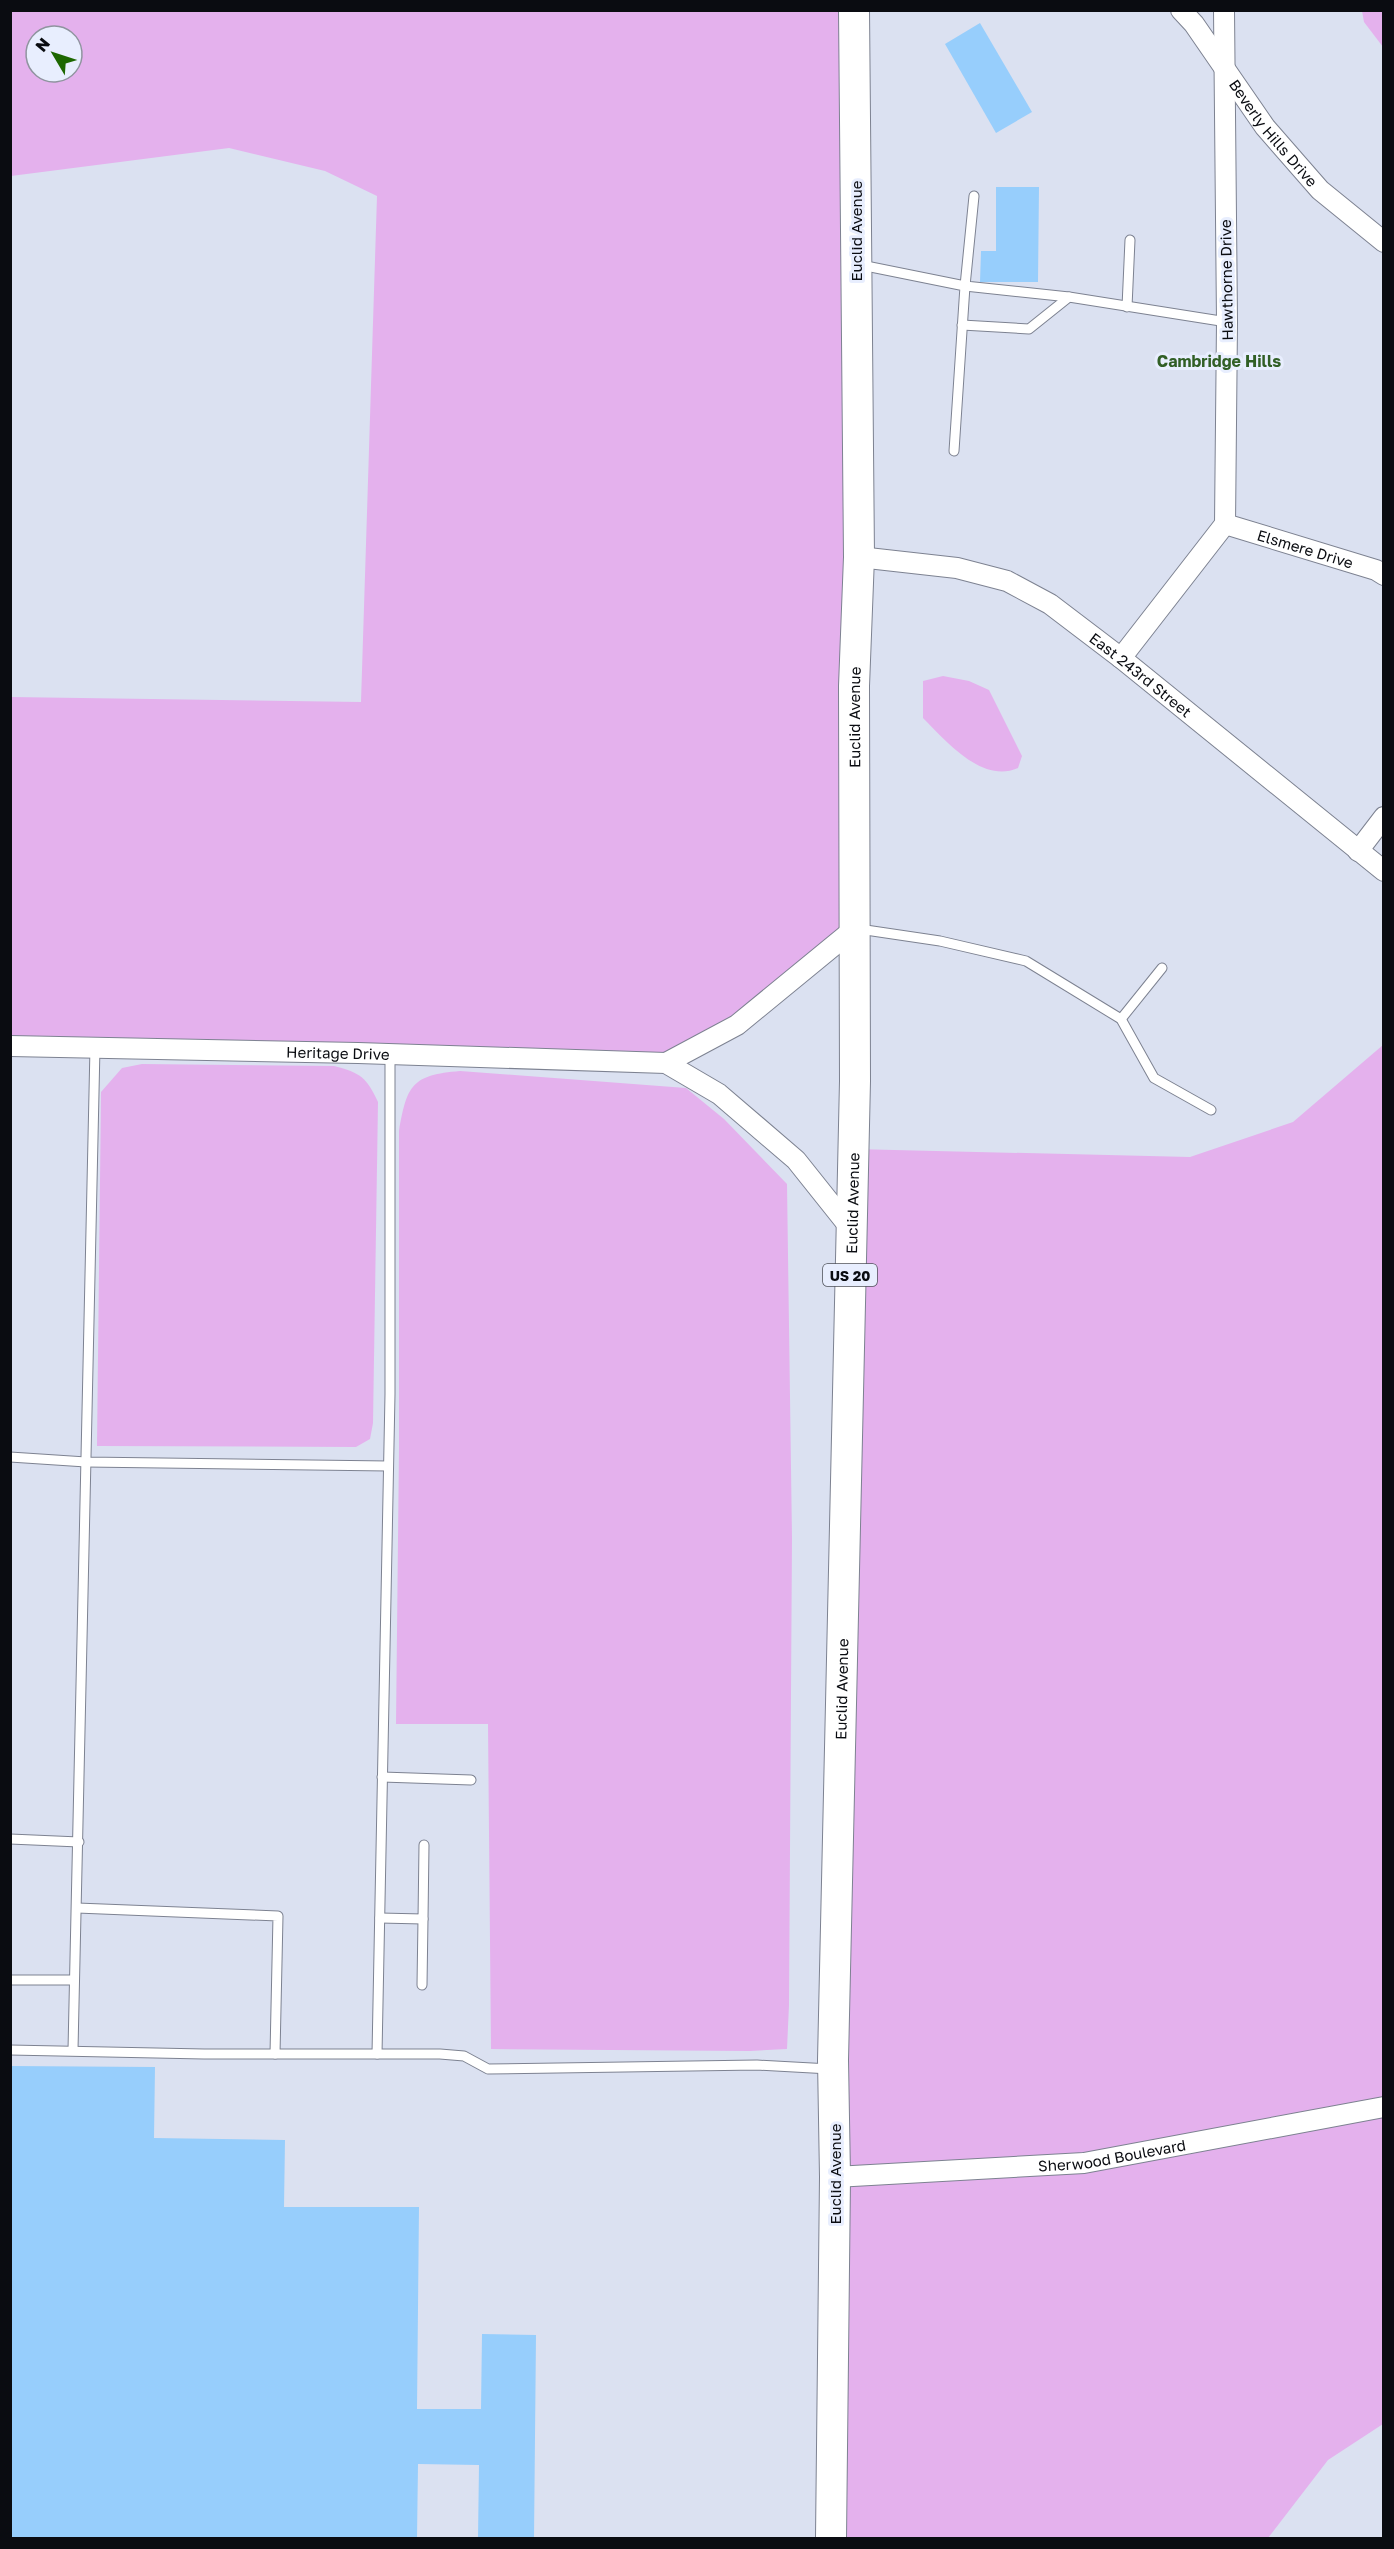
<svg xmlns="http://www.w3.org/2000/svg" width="1394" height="2549" font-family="'Golos Text',sans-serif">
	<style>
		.green { fill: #e4b1ed; fill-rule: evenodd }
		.building { fill: #97cefc }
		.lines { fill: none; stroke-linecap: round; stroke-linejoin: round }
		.lane-casing { stroke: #7d8291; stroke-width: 11 }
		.street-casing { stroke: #7d8291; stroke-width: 22 }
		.primary-casing { stroke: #7d8291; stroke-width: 32 }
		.lane { stroke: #fff; stroke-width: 9 }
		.street { stroke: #fff; stroke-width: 20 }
		.primary { stroke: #fff; stroke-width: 30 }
		.labels { text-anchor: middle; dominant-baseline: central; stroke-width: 6; stroke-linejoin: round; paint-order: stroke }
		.shield { fill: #e8eefe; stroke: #4d5058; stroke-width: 1.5 }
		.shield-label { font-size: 14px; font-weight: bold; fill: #0a0c11 }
		.street-label { font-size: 15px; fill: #0a0c11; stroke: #e8eefe }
		.neighbourhood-label { font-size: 16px; font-weight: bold; fill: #315f26; stroke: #e8eefe }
	</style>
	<rect width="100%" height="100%" fill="#dbe1f1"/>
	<g class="green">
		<path d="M11 11H854V929L803 970 666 1063 11 1046V697L361 702 377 196 325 171 229 148 11 176ZM36 36H72V72H36Z"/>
		<path d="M1362 11H1383V47L1364 22Z"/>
		<path d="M943 676 969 681 989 690 1022 756 1018 768C982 784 946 741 923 718V681Z"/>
		<path d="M1383 1045V2424L1328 2460 1268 2538H831L853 1149 1190 1157 1293 1122Z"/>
		<path d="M142 1064 334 1066C361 1073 366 1077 378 1102L373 1423 370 1439 356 1447 97 1446 101 1092 122 1068Z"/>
		<path d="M460 1071 686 1088 724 1119 787 1184 792 1538 789 2005 787 2049 750 2051 491 2049 488 1724H396L399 1448V1131C407 1085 412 1075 460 1071Z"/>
	</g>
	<g class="building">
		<path d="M980 23 1032 112 996 133 945 44Z"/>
		<path d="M996 187H1039L1038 282H980L981 251H996Z"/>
		<path d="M10 2066 155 2067 154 2138 285 2140 284 2207H419L417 2409H481L482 2334 536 2335 534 2538H478L479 2465 418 2464 417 2538H10Z"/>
	</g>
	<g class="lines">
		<g class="lane-casing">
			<g id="lane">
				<path d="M974 196 965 286 1069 297 1227 322"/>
				<path d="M861 265 965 286 954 451"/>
				<path d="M1127 307 1130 240"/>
				<path d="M962 325 1029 329 1069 297"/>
				<path d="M859 929 940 941 1026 961 1121 1019 1154 1078 1211 1110"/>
				<path d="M1121 1019 1162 968"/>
				<path d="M10 1457 86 1462 388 1466"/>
				<path d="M382 1777 471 1780"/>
				<path d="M10 1839 79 1842"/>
				<path d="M77 1908 278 1916 275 2054"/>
				<path d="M380 1918 423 1919 424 1845"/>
				<path d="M10 1980H74"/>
				<path d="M422 1985 423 1919"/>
				<path d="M10 2050 204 2054H440L464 2056 488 2069 757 2065 830 2069"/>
				<path d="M73 2050 95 1047"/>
				<path d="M377 2054 390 1394V1054"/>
			</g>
		</g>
		<g class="street-casing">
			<g id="street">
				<path id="s1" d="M1181 10 1194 24 1265 127 1320 190 1384 242"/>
				<path id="s2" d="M1225 524 1376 570 1384 575"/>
				<path id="s3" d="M859 557 957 568 1007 581 1050 604 1121 658 1384 871"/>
				<path d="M1121 658 1225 524 1227 322 1224 10"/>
				<path d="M1358 851 1384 817"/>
				<path id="s4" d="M10 1046 358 1053 666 1063 719 1094 796 1160 851 1229"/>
				<path d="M666 1063 737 1025 854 929"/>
				<path id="s5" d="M835 2177 1084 2163 1384 2107"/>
			</g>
		</g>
		<g class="primary-casing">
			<g id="primary">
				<path id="s6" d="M831 2538 835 2177 833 2060 855 1081 854 686 859 557 854 10"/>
			</g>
		</g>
		<use href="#lane" class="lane"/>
		<use href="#street" class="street"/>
		<use href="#primary" class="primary"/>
	</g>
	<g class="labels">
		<rect class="shield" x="823" y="1264" width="54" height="22" rx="4.5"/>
		<g class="shield-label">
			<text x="850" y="1275">US 20</text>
		</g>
		<g class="street-label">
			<text stroke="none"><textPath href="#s1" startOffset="154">Beverly Hills Drive</textPath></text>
			<text transform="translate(856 231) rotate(-90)">Euclid Avenue</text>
			<text transform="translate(1226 280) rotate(-91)">Hawthorne Drive</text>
			<text stroke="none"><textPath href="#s2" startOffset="84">Elsmere Drive</textPath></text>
			<text stroke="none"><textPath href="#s3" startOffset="314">East 243rd Street</textPath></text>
			<text stroke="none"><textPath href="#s6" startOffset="1821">Euclid Avenue</textPath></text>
			<text stroke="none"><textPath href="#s4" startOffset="328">Heritage Drive</textPath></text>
			<text stroke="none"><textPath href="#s6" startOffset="1335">Euclid Avenue</textPath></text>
			<text stroke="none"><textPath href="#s6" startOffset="849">Euclid Avenue</textPath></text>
			<text stroke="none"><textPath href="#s5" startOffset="278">Sherwood Boulevard</textPath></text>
			<text transform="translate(835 2174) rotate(-90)">Euclid Avenue</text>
		</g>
		<g class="neighbourhood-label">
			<text x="1219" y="361">Cambridge Hills</text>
		</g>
	</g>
	<rect width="1394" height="2549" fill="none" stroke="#0a0c11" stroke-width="24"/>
	<g transform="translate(54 54) rotate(309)"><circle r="28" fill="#e8eefe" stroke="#8f949f" stroke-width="1.5"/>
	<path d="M0-4.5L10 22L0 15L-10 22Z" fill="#1d6701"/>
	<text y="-9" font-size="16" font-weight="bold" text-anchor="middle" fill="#0a0c11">N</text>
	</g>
</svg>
